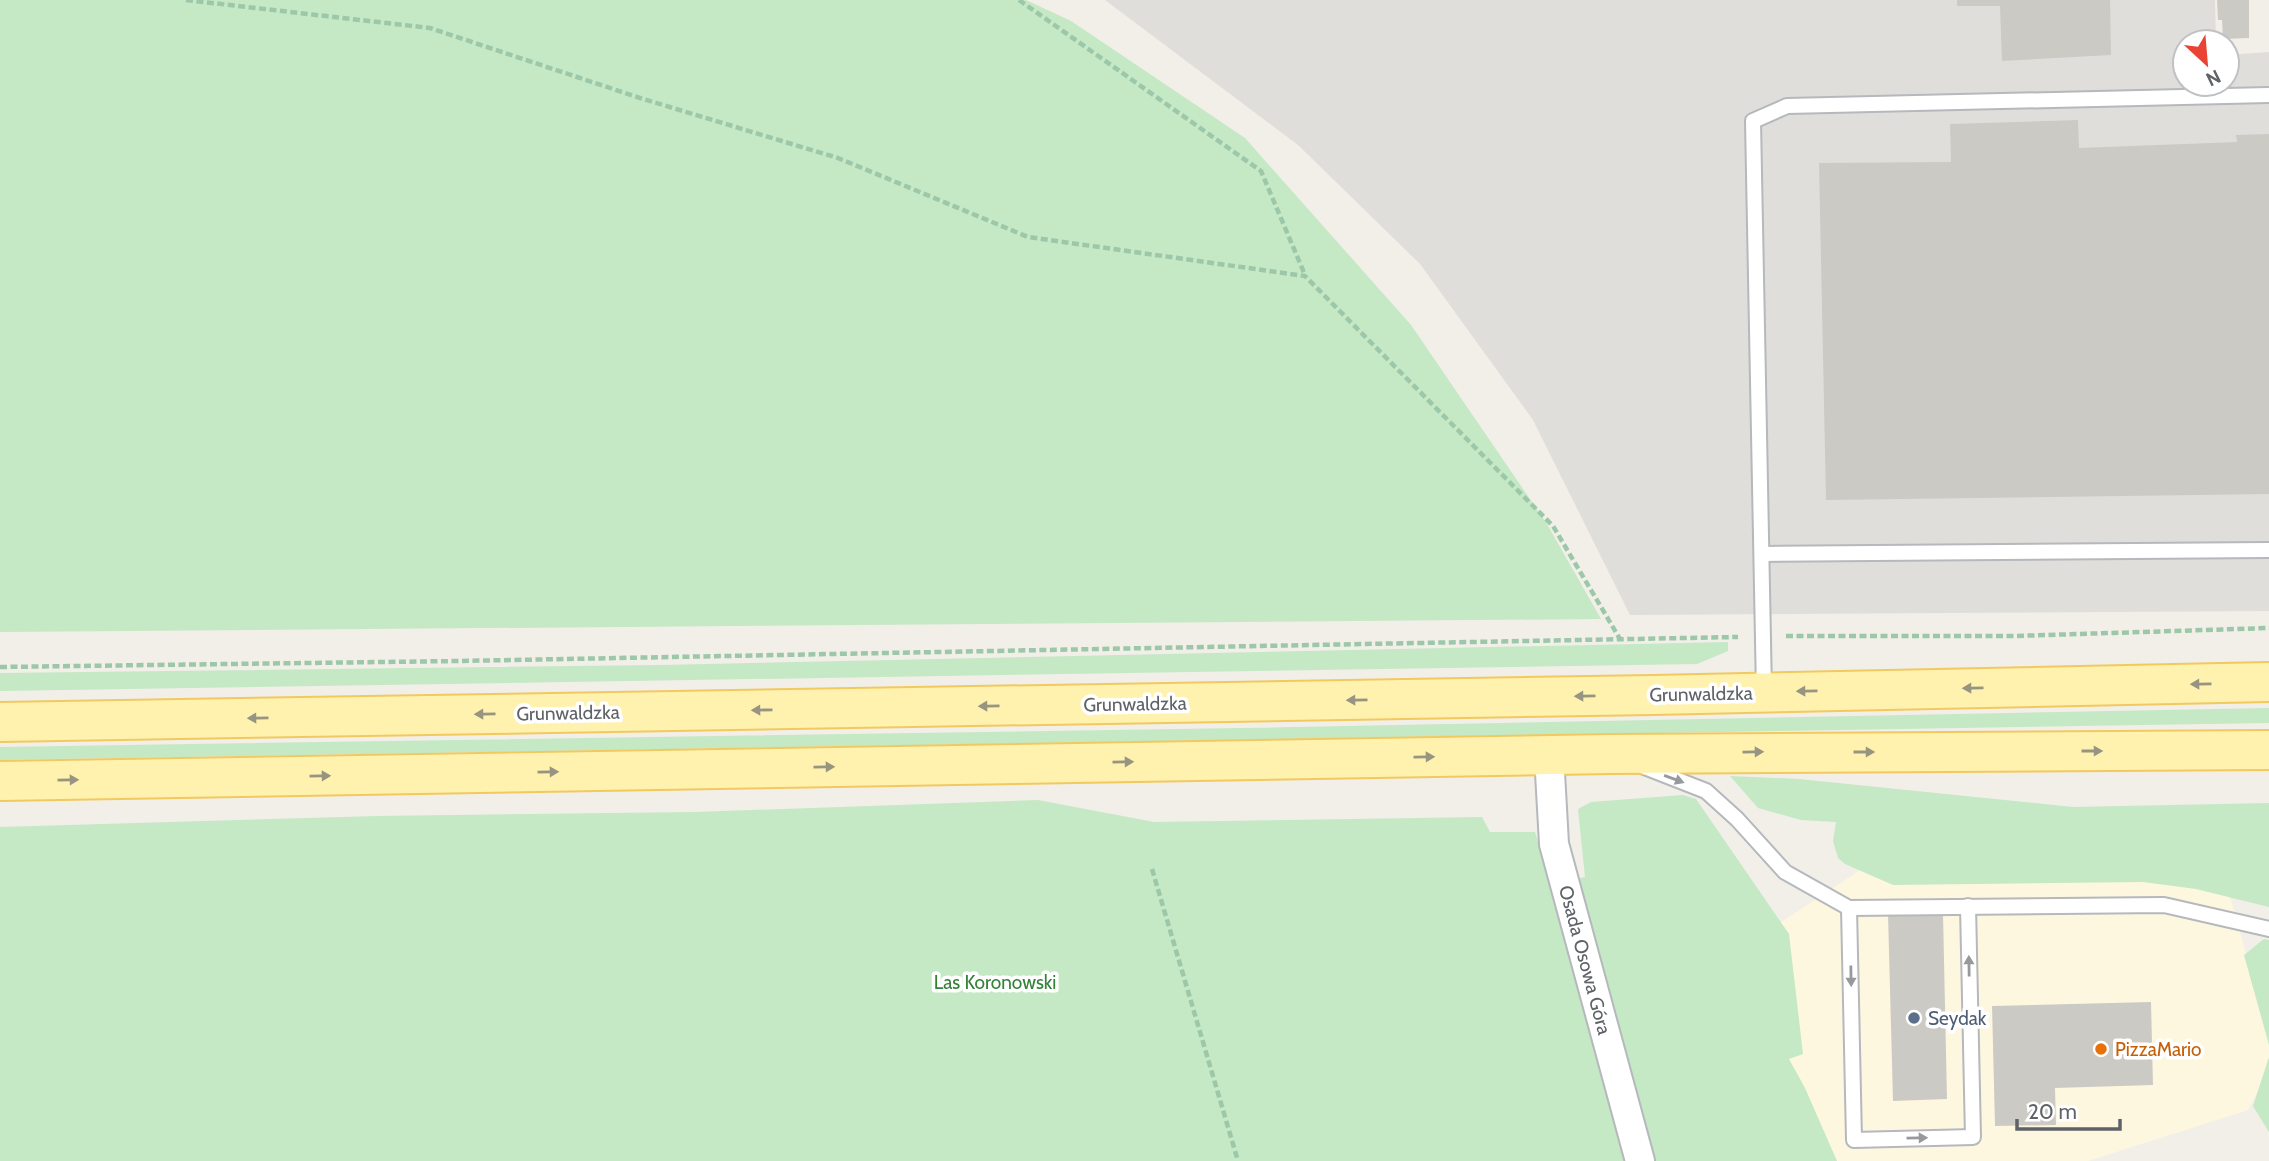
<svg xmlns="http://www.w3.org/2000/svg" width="2269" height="1161" font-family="Cabin,sans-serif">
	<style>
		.commercial { fill: #fef7e0 }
		.industrial { fill: #e0deda }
		.green { fill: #c5e8c5 }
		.building { fill: #cccac5 }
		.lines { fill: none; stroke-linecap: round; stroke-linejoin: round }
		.lane-casing { stroke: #b5b8bc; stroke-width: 18 }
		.street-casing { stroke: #b5b8bc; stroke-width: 32 }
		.primary-casing { stroke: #f2c960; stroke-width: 42 }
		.path { stroke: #9cc7a9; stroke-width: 4.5; stroke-dasharray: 7 3.5; stroke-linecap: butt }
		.lane { stroke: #fff; stroke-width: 14 }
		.street { stroke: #fff; stroke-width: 28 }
		.primary { stroke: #fff2af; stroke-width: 38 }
		.oneway { fill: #979581 }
		.oneway2 { fill: #979a9d }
		.service-dot { fill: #5c6f8a; stroke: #fff; stroke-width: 2.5 }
		.food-dot { fill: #e8710a; stroke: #fff; stroke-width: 2.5 }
		.labels { text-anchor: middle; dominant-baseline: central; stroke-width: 7; stroke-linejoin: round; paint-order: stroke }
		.street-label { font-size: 19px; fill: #5f6368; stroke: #fff }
		.park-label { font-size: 19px; fill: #348238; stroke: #fff }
		.service-label { font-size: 19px; fill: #4e5e75; stroke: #fff; text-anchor: start }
		.food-label { font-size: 19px; fill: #c56008; stroke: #fff; text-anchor: start }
	</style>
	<rect width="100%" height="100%" fill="#f1efe8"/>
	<path class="commercial" d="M1868 865 2147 874 2227 886 2269 1035V1071L2248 1110 2088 1161H1828L1780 1055 1763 934Z"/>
	<path class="industrial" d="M1105 0H2215L2216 42H2185V84H2227V55L2269 52V611L1630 615 1533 420 1420 264 1298 145Z"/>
	<g class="green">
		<path d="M0 0H1026L1071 21 1245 138 1411 325 1547 524 1601 619 0 632Z"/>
		<path d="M1728 642V651L1697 664 0 691V673L661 665Z"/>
		<path d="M2269 708V723L0 760V747L1242 728Z"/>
		<path d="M1730 776 1799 779 2073 807 2269 803V907L2196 889 2143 882 1893 885 1845 864 1838 858 1833 841 1836 822 1801 820 1758 808Z"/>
		<path d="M1683 795 1696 799 1789 934 1803 1054 1789 1059 1805 1088 1837 1161H0V827L378 816 696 812 1038 800 1154 822 1482 817 1490 832H1535L1551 885 1585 877 1578 809 1591 802Z"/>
		<path d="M2264 939 2269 940V1045L2244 955Z"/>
		<path d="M2269 1057V1132L2253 1106Z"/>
	</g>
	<g class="building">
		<path d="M1957 0H2110L2111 55 2002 61 2000 6H1957Z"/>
		<path d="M2217 0H2249V38L2223 39 2222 20H2218Z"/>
		<path d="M2078 120 2079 148 2237 142 2236 135 2269 134V494L1826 500 1819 163 1951 162 1950 124Z"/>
		<path d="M1943 913 1947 1099 1893 1101 1888 914Z"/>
		<path d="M2151 1002 2153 1085 2055 1088 2056 1125 1995 1126 1992 1006Z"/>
	</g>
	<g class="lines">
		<g class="lane-casing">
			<g id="lane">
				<path d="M1762 554 2269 550"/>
				<path d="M1764 692 1753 121 1787 106 2269 95"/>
				<path d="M1642 766 1706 791 1737 819 1785 872 1849 908 2164 905 2269 929"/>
				<path d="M1849 908 1854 1140 1973 1137 1968 906"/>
			</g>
		</g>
		<g class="street-casing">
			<path id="street" d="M1549 755 1554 844 1640 1161"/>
		</g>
		<g class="primary-casing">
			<g id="primary">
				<path d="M0 722 1653 695 2269 682"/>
				<path d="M0 781 1611 754 2269 750"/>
			</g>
		</g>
		<g class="path">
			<path d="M186 0 430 28 640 98 838 158 1028 237 1305 276 1553 526 1620 639"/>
			<path d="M1019 0 1261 171 1305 275"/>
			<path d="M1786 636H2015L2269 628"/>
			<path d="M0 667 459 661 1738 637"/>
			<path d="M1152 869 1238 1161"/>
		</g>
		<use href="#lane" class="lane"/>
		<use href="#street" class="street"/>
		<use href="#primary" class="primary"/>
	</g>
	<defs><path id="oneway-solid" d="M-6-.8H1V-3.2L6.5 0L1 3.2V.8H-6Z" transform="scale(1.75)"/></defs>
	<g class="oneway">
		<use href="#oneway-solid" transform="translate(2201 684) rotate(179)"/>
		<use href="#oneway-solid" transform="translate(1973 688) rotate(179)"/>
		<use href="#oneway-solid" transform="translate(1807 691) rotate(179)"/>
		<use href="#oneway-solid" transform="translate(1585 696) rotate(179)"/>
		<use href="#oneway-solid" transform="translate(1357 700) rotate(179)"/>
		<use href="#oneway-solid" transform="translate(989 706) rotate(179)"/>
		<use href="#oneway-solid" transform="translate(762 710) rotate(179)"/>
		<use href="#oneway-solid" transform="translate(485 714) rotate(179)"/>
		<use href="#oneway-solid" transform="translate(258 718) rotate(179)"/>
		<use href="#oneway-solid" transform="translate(2092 751)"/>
		<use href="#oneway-solid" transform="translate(1753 752) rotate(-1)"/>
		<use href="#oneway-solid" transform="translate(1864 752)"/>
		<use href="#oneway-solid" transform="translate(1424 757) rotate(-1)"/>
		<use href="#oneway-solid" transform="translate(1123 762) rotate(-1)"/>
		<use href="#oneway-solid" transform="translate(824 767) rotate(-1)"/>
		<use href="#oneway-solid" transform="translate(548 772) rotate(-1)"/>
		<use href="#oneway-solid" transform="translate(320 776) rotate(-1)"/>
		<use href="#oneway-solid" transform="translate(68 780) rotate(-1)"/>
	</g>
	<g class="oneway2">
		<use href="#oneway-solid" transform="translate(1674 779) rotate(20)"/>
		<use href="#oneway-solid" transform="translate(1969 966) rotate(-91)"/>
		<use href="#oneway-solid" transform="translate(1851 976) rotate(89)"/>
		<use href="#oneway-solid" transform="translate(1917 1138) rotate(-1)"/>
	</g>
	<circle class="service-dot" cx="1914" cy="1018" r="7"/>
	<circle class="food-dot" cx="2101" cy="1049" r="7"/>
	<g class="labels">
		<g class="street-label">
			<text transform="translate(1701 694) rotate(-1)">Grunwaldzka</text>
			<text transform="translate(1135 704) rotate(-1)">Grunwaldzka</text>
			<text transform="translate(568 713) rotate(-1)">Grunwaldzka</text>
			<text transform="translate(1585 960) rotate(75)">Osada Osowa Góra</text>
		</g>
		<g class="park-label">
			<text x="995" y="982">Las Koronowski</text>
		</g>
		<g class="service-label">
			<text x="1928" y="1018">Seydak</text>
		</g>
		<g class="food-label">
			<text x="2115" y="1049">PizzaMario</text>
		</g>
	</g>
	<g transform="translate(2206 63) rotate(154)"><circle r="33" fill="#ffffff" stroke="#bfc1c3" stroke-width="2"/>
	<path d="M0-5L12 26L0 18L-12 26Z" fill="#ea4335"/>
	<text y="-10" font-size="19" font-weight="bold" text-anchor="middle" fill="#5f6368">N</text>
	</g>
	<path d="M2017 1119v10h103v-10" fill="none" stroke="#5f6368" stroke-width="3.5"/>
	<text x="2028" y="1119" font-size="21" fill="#5f6368" stroke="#ffffff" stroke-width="5" paint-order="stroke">20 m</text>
</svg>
